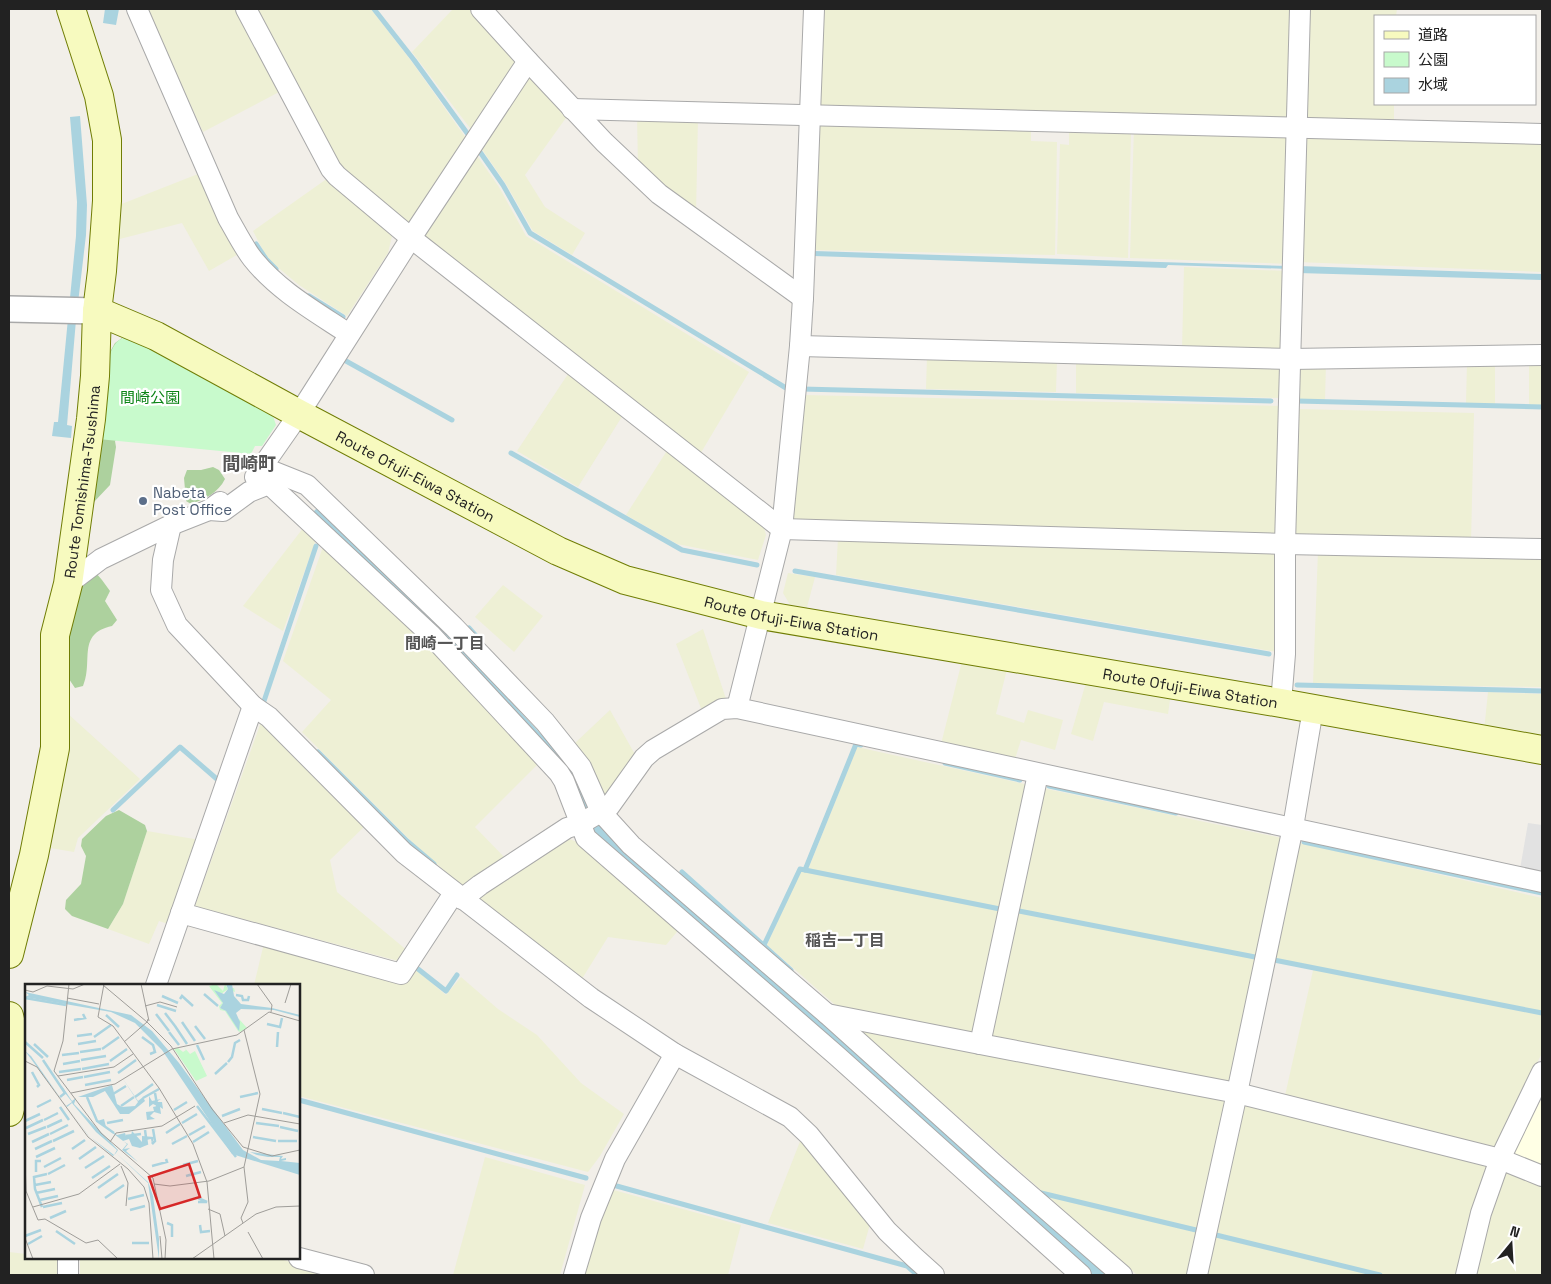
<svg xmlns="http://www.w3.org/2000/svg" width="1551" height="1284" font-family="'Space Grotesk','Noto Sans JP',sans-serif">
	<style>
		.education { fill: #ffffe5 }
		.farmland { fill: #eef0d5 }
		.forest { fill: #add19e }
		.park { fill: #c8facc }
		.parking { fill: #e2e2e2 }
		.water { fill: #aad3df }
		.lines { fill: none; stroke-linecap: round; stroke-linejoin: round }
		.stream { stroke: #aad3df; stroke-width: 5 }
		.minor-casing { stroke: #a9a9a9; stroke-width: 22 }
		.tertiary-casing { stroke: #a9a9a9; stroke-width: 28 }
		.secondary-casing { stroke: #707d05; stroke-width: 30 }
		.minor { stroke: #fff; stroke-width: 20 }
		.tertiary { stroke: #fff; stroke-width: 25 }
		.secondary { stroke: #f7fabf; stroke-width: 28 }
		.service-dot { fill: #5c6f8a; stroke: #fff; stroke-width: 2 }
		.labels { text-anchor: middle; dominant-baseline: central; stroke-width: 4.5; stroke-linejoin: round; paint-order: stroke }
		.park-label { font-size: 15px; fill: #0c8416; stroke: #fff }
		.street-label { font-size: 15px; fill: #222; stroke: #fff }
		.service-label { font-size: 15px; fill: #4e5e75; stroke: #fff; text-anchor: start }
		.neighbourhood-label { font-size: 16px; font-weight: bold; fill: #555; stroke: #fff }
		.quarter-label { font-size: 18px; font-weight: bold; fill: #555; stroke: #fff }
		.inset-river { fill: none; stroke: #aad3df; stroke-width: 2.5 }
		.inset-road { fill: none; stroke: #9f9d99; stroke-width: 1 }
		.view { fill: #d62828; fill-opacity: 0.15; stroke: #d62828; stroke-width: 2.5 }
		.inset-edge { fill: none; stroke: #222; stroke-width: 2.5 }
	</style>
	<rect width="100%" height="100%" fill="#f2efe9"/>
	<path class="education" d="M1542 1098V1169L1515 1158 1514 1153Z"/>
	<g class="farmland">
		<path d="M147 9H235L281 91 203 132Z"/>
		<path d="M250 9H371L412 62 468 141 414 222 406 224 343 173Z"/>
		<path d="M453 9H469L519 63 473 132 412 52Z"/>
		<path d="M821 9H1291L1289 114 1279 121 823 109 819 105Z"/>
		<path d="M1305 9H1397L1396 16H1375V104H1394V125L1302 123Z"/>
		<path d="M526 72 568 115 525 175 545 207 585 233 572 255 533 231 506 184 479 145Z"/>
		<path d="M637 116 698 117 696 214 638 167Z"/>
		<path d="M818 119 1031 126V141L1057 142 1055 255 813 250Z"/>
		<path d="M1134 127 1292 138 1289 264 1130 258Z"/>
		<path d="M1069 133 1131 134 1128 258 1057 254 1060 144 1069 145Z"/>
		<path d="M1301 136 1542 139V272L1298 262Z"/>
		<path d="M473 150 499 187 526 236 749 372 699 456 421 236Z"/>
		<path d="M203 172 242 252 209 271 182 223 112 241 114 207Z"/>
		<path d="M328 178 393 232 388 253 347 316 299 285 281 270 266 256 253 231Z"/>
		<path d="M1184 267 1288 271 1287 349 1182 350Z"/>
		<path d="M927 356 1057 359 1056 392 926 389Z"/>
		<path d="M1076 360 1284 365 1283 398 1076 393Z"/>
		<path d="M1495 361V404H1466L1467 362Z"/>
		<rect x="1529" y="361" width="13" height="44"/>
		<path d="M1326 363 1325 400 1295 399 1296 364Z"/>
		<path d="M568 374 623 415 578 487 517 451Z"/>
		<path d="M804 395 1283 406 1281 538 791 519Z"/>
		<path d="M1296 409 1474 413 1471 543 1292 539Z"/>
		<path d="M668 449 762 521 766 535 758 560 677 544 626 515Z"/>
		<path d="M307 523 318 534 283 631 243 606Z"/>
		<path d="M838 538 1278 548 1277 652 836 575Z"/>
		<path d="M325 541 542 760 475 827 508 861 466 890 409 839 302 732 331 700 283 661Z"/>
		<path d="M1318 551 1542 556V687L1313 684Z"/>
		<path d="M788 573 815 577 806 611 792 608 783 593Z"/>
		<path d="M503 585 543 616 514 652 475 617Z"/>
		<path d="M703 629 727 702 704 716 676 644Z"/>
		<path d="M963 657 1008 665 996 714 1024 723 1028 710 1063 720 1055 750 1021 740 1015 759 941 744Z"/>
		<path d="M1087 679 1171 693 1168 714 1104 702 1093 741 1071 734Z"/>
		<path d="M1488 692 1542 694V742L1484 731Z"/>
		<path d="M610 710 637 758 609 796 604 795 574 744Z"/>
		<path d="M67 713 140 779 78 838 74 852 44 847Z"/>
		<path d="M261 722 368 823 330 860 337 892 409 952 402 962 195 906Z"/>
		<path d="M857 747 1029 785 976 1034 842 1011 767 945 800 871 807 872Z"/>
		<path d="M1042 788 1282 838 1232 1082 992 1040 988 1035Z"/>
		<path d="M147 831 200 840 171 925 159 921 149 944 108 929 123 904Z"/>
		<path d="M569 839 586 845 681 927 666 945 608 937 580 982 474 898 519 865Z"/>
		<path d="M1296 842 1542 898V1053L1495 1147 1489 1149 1284 1100 1314 966 1272 958Z"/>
		<path d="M264 943 413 967 446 995 461 977 498 1009 537 1035 581 1083 624 1114 600 1156 588 1172 299 1096V985H254Z"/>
		<path d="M859 1029 1228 1099 1192 1275H1137Z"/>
		<path d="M1244 1103 1485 1163 1487 1168 1458 1275H1205Z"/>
		<path d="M801 1139 870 1224 863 1249 768 1223Z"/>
		<path d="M485 1157 585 1185 560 1275H453Z"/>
		<path d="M1511 1169 1542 1182V1275H1474L1502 1172Z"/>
		<path d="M610 1189 741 1225 728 1275H583Z"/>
		<path d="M9 1252 26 1254V1258L62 1259V1275H9Z"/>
		<path d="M80 1258H276L339 1275H80Z"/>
	</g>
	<g class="forest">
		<path d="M122 338 123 431 115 441 116 447 110 485 93 503 110 352 115 343Z"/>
		<path d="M213 467 219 470 225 479C218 493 205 499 191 504L186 501 184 478 187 470H201Z"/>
		<path d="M96 573 102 580 110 591 105 601 117 620 112 626C76 634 94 661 83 686L75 688 69 679V664L65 648 78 585Z"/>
		<path d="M119 810 145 825 147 831 123 904 108 929 72 916 65 909 66 900 81 884 86 856 81 846 82 839 106 816Z"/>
	</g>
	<path class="park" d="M129 336 271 410 276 425 262 446H255L251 454 98 439C100 418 103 357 116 343 119 339 124 338 129 336Z"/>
	<path class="parking" d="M1528 823 1542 825V874L1520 869Z"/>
	<g class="water">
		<path d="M105 9H119L116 25 103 23Z"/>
		<path d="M80 116 87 205 86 235 76 320 67 425 72 426 71 438 52 436 54 422H58L76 236 77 202 70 117Z"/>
		<path d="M814 251 1288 266 1289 269 1168 265 1166 268 814 256Z"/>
		<path d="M1298 266 1542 274V280L1298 273Z"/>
		<path d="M318 507 417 601 568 763 596 820 1110 1275H1090L598 840 567 776 311 514Z"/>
	</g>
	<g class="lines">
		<g class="stream">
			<path d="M374 9 414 60 467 133"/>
			<path d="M480 152 503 185 530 233 786 388"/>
			<path d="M256 244 266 259 276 269"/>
			<path d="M309 296 343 317"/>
			<path d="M346 361 452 420"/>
			<path d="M802 389 1271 401"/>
			<path d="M1297 401 1542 407"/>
			<path d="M511 453 682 550 757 565"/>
			<path d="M795 571 1269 654"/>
			<path d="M469 628 477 637"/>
			<path d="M1297 685 1542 691"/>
			<path d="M263 704 316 546"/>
			<path d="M318 752 407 841 434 864"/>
			<path d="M945 763 1020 780"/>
			<path d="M1049 786 1176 813"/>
			<path d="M113 810 180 747 218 780"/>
			<path d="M1304 842 1542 893"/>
			<path d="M805 870 856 744 861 745"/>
			<path d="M682 872 791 970"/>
			<path d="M1019 911 1255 957"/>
			<path d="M764 945 800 869 1000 909"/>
			<path d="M1274 960 1542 1013"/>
			<path d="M413 965 446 991 457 975"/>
			<path d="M299 1100 586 1178"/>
			<path d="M613 1185 907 1266 917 1275"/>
			<path d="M1037 1192 1196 1230"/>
			<path d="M1216 1235 1380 1275"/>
		</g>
		<g class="minor-casing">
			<g id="minor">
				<path d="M137 9 228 218C236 232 243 246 252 258 278 291 316 312 349 334"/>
				<path d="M246 9 331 169 337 176 411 238 782 529 1285 544 1542 549"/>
				<path d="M481 9 528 61 604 142 659 194 803 298"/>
				<path d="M572 109 1542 134"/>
				<path d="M800 346 1291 359 1542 355"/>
				<path d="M262 467 307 485 454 627 545 722 581 767 601 812 631 845 827 1014 995 1165 1122 1275"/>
				<path d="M255 477 299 414 411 238 528 61"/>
				<path d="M209 510 223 511 249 492 269 484 431 635 559 773 564 781 586 838 837 1056 1081 1275"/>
				<path d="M171 525 163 560 161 590 177 625 253 706 269 717 404 853 591 998 675 1054 790 1117 809 1135 887 1231 914 1257 934 1275"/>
				<path d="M68 584 101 559 171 525 209 510 220 502"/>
				<path d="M1281 703 1285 654V544L1300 9"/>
				<path d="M737 708 782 529 800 346 803 298 814 9"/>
				<path d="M462 899 480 885 567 828 580 824 609 807 644 758 653 750 722 709 737 708 1542 882"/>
				<path d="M181 913 401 974 454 893"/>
				<path d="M156 985 253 706"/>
				<path d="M827 1014 980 1044 1237 1093 1500 1159 1542 1176"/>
				<path d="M980 1044 1038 774"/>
				<path d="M299 1258 364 1275"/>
				<path d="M68 1275V1258"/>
				<path d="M574 1275 591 1218 615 1159 675 1054"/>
				<path d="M1197 1275 1237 1093 1293 827 1313 709"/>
				<path d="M1466 1275 1481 1213 1500 1159 1542 1072"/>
			</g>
		</g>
		<g class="tertiary-casing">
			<path id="tertiary" d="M9 309 97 311"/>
		</g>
		<g class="secondary-casing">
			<g id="secondary">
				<path id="s1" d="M97 311 156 336 299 414 558 551 625 580 761 615 1281 703 1542 750"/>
				<path id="s2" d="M9 954 34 855 55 748V635L68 584 91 419 95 376 97 311 102 271 107 201V140L99 96 71 9"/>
				<path d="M9 1016C19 1053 20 1075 9 1112"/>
			</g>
		</g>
		<use href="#minor" class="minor"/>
		<use href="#tertiary" class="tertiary"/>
		<use href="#secondary" class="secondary"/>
	</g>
	<circle class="service-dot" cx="143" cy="501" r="5"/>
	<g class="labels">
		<g class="park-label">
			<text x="150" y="397">間崎公園</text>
		</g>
		<g class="street-label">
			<text stroke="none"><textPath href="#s1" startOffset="359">Route Ofuji-Eiwa Station</textPath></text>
			<text stroke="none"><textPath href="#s2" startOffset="480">Route Tomishima-Tsushima</textPath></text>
			<text stroke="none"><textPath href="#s1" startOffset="764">Route Ofuji-Eiwa Station</textPath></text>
			<text stroke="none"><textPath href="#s1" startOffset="1169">Route Ofuji-Eiwa Station</textPath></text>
		</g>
		<g class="service-label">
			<text x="153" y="492">Nabeta<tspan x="153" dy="17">Post Office</tspan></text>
		</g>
		<g class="neighbourhood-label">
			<text x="445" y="643">間崎一丁目</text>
			<text x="845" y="940">稲吉一丁目</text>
		</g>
		<g class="quarter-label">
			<text x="249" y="463">間崎町</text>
		</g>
	</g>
	<g transform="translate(25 984)">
		<rect width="275" height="275" fill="#f2efe9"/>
		<path d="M191 0 198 7 200 0 203 5 209 4 210 8 203 5 196 10 189 6 194 12 198 19 195 24 201 27 209 37 214 47V35L222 44 215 48 213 47 200 27 195 26 194 22 197 19 184 2ZM158 62 165 70 170 67 182 92 171 97 149 65 153 64 158 68 161 66Z" fill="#c8facc"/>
		<path d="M201 0H207L209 12 216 20 247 24 275 31V33L249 26 216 25 211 29 215 38 214 47 201 27 195 24 198 19 189 6 199 10 203 5ZM0 8 106 31 127 47 154 79 218 166 236 176 254 177 255 173H243L232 171 225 168 258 172 256 175 261 174V176L256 177 275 179V191L207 170 137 66 110 39 86 28 0 13 4 11ZM0 67 6 72 41 122 47 118 40 109 37 102 47 117 51 114 49 120 93 166 91 169 123 198 125 203 128 212 134 255V275L123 199 91 169 88 172 63 151ZM47 119 71 148 92 166 89 171 64 152 42 123ZM98 95 113 117 118 113 120 117 104 130H95L80 107 68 113H53L87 101 92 120 97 123 110 122 113 118ZM124 112 127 117 136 115 131 118H137L138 125 135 123 136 130 129 128 125 132 130 135 122 136 121 128 129 127 128 123 132 122 128 120 124 123ZM62 113 71 132 72 137 79 135 81 143 92 151 100 149 101 152H106L107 147 117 158V152L129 153 127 160 126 155 121 156 122 161 115 164 107 162 104 155 98 157 103 160 99 165 105 164 101 167 113 178 97 166 102 160 72 137Z" fill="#aad3df" fill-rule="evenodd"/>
		<path class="inset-river" d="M179 10 193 22M211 11 217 12 218 16H223L224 12M137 12 153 19M0 14 41 21M155 15 157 12 168 22M132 21 151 27M140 29 150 42M131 30 144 47M81 31 94 43M49 36 60 34 58 30M157 38 170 57M242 40 255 43 257 34M150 42 162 60M170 42 180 55M144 48 154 61M52 52 67 50M69 53 86 41M117 53 128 61 130 68 125 70M0 58 18 74M9 60 23 73M53 60 71 57M172 61 179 76M252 63 253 48M77 65 94 53M55 68 76 65M37 71 54 69M18 76 40 109 35 113M56 76 81 72M85 77 102 65M203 78 207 73 210 59 215 56M38 80 55 77M57 85 84 80M7 88 14 101 12 103M34 88 56 85M93 89 111 76M190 90 202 79M59 93 85 88M42 96 58 93M60 101 86 96M130 109 133 126M88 110 101 102M62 113 72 137 89 149M110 113 128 100M215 113 233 109M118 114 134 105M96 122 109 113M172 122 211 173M12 123 26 116M35 123 44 136M237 125 257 129M149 126 162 118M258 129 275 133M197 132 215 125M19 136 33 129M0 137 15 130M82 139 98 136M157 139 172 130M231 139 254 142M22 143 37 136M255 143 273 147M1 144 18 136M120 146 122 161M141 149 155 140M3 150 21 143M25 150 43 141M164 151 180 142M101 152 116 150M228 153 251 157M28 157 49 147M253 157H272M7 158 24 150M168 158 184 148M127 160 130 157 128 145M147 160 162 152M10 165 27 157M47 165 60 156M11 173 30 164M54 175 71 163M158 181 173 177M127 182 142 178 141 175M19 183 36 174M60 184 79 172M11 188V177H16M23 190 40 181M161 192 176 188M67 194 85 182M10 201 26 198M73 204 93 190M11 209 30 205M80 214 99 201M173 214 182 218H173M103 215 119 211M15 216 33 212M17 223 10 205 9 193 22 190M18 223 37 219M105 226 120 222M25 234 41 227M142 239 147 241V253M175 241 176 248 185 247M31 247 50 260M0 252 16 246M107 259H124M3 260 17 252"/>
		<path class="inset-road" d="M44 0 38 57 29 87 76 149 128 194 141 256 140 275M79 0 73 33 88 42 134 104 168 160 182 198 189 275M116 0 124 37M232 0 247 21 246 28M78 1 122 38 99 58M0 6 8 8 22 2 48 5 60 0M42 14 74 20M260 19 266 0M120 22 135 18 152 23M123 35 122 38 146 62 187 125 218 163 247 172 275 166M147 65 212 51 244 28 275 37M0 77 12 83 63 153 103 185 119 203 124 219 128 275M33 92 89 83 108 70M46 109 90 100 147 65M199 139 223 131 275 140M275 139V201M85 158 91 149 137 142 170 122M0 174 1 207 13 236 20 235 61 259 73 256 93 275M96 182 103 199 101 222M129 200 145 202 184 197 219 183 235 110 219 46M8 223 54 210 95 180M183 225 195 230 200 252M218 239 216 234 223 218 219 183M223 248 238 275M135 252 137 275M0 254 8 275M167 275 231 230 251 223 275 222"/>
		<path class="view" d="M164 180 175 213 135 225 124 193Z"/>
		<rect width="275" height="275" class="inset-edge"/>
	</g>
	<rect width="1551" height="1284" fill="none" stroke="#222222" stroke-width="20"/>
	<rect x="1374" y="15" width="162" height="90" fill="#ffffff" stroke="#a7a7a7"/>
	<rect x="1384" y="31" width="25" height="8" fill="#f7fabf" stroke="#a7a7a7"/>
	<text x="1418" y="40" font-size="15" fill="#222222">道路</text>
	<rect x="1384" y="52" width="25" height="15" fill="#c8facc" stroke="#a7a7a7"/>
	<text x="1418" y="65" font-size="15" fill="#222222">公園</text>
	<rect x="1384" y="78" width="25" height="15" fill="#aad3df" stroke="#a7a7a7"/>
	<text x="1418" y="90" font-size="15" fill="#222222">水域</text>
	<g transform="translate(1511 1244) rotate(18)" stroke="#ffffff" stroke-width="4" paint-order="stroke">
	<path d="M0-4L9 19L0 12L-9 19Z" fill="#222222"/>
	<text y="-8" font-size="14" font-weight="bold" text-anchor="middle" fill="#222222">N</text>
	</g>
</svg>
